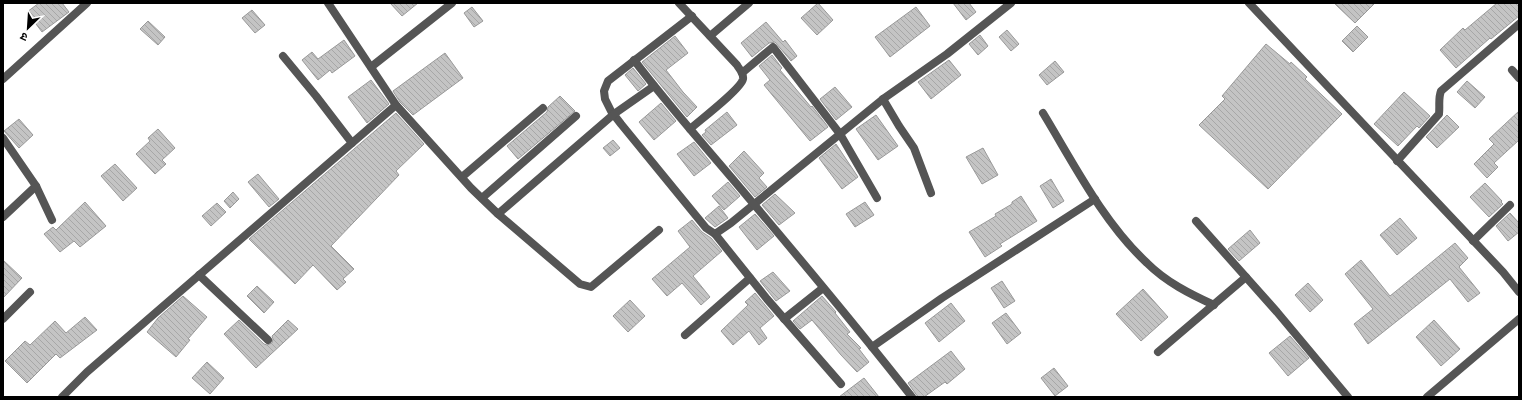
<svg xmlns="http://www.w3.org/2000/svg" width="1522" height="400" font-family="Inter,'Noto Sans Devanagari',sans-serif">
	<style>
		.building { fill: url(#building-back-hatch); stroke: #999 }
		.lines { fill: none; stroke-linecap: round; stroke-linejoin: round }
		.minor { stroke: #555; stroke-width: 8 }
	</style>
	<defs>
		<pattern id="building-back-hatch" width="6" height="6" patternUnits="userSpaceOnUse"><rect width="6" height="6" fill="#c4c4c4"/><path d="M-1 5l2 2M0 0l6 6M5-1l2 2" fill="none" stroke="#a7a7a7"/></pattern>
	</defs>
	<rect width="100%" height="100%" fill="#fff"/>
	<g class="building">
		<path d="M39 3H62L69 12 42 32 27 12Z"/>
		<path d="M390 3H418L402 16Z"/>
		<path d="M818 3 833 20 817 35 801 18Z"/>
		<path d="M953 3H969L976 12 966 20Z"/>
		<path d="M1334 3H1375L1355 23Z"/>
		<path d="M1497 3H1519V16L1491 39 1490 38 1456 68 1440 50 1463 28 1465 30Z"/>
		<path d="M472 7 483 21 474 27 464 13Z"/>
		<path d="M916 7 930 26 890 57 875 37Z"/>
		<path d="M252 10 265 25 255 33 242 18Z"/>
		<path d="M148 21 165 37 158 45 140 29Z"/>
		<path d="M766 22 783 42 785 40 797 56 791 61 775 42 769 43 752 57 741 43Z"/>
		<path d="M1357 26 1368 37 1353 52 1342 41Z"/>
		<path d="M1007 30 1019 44 1011 51 999 37Z"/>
		<path d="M980 35 988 46 978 55 969 44Z"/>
		<path d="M675 36 688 53 666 70 683 92 697 107 687 117 642 62Z"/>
		<path d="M344 40 355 56 332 73 330 70 318 80 302 60 312 52 318 59Z"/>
		<path d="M1266 44 1290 64 1291 62 1307 77 1305 79 1342 114 1268 189 1199 125 1225 99 1222 96Z"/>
		<path d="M445 53 463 78 413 115 400 102 393 91Z"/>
		<path d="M772 55 782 68 780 70 811 107 812 106 828 127 810 141 764 85 770 80 759 66Z"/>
		<path d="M949 60 961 75 931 99 918 82Z"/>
		<path d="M1055 61 1064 72 1047 85 1039 75Z"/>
		<path d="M633 68 646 84 638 91 625 75Z"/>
		<path d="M371 80 389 104 367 123 348 97Z"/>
		<path d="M1467 81 1485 97 1475 108 1457 92Z"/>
		<path d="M835 87 852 107 836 120 820 99Z"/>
		<path d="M1404 92 1430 116 1419 128 1417 126 1398 146 1374 124Z"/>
		<path d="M560 96 575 111 518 159 507 146 547 112 548 107Z"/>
		<path d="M661 103 676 121 654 140 639 122Z"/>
		<path d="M1519 111V140L1494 163 1498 167 1487 178 1474 164 1494 144 1489 139Z"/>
		<path d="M727 112 737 125 711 145 702 135 706 132 705 130Z"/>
		<path d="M396 113 424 144 396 171 399 175 331 246 354 269 343 279 346 282 337 290 313 265 295 284 249 239Z"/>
		<path d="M876 115 898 146 878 160 856 129Z"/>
		<path d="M1447 115 1459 127 1437 148 1426 137Z"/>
		<path d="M19 119 33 135 19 148 4 131Z"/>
		<path d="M158 129 175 148 162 160 166 164 155 174 136 154 150 141 148 138Z"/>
		<path d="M613 140 620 148 610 156 603 148Z"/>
		<path d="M694 142 711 163 694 176 677 154Z"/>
		<path d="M836 144 858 177 842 189 819 158Z"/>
		<path d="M983 148 998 175 982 184 966 157Z"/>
		<path d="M744 151 764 173 759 178 767 187 755 197 729 166Z"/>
		<path d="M115 164 137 188 123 201 101 176Z"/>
		<path d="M258 174 279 199 269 207 248 182Z"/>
		<path d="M1051 179 1064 201 1053 208 1040 186Z"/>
		<path d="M728 182 740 196 724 210 712 196Z"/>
		<path d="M1485 183 1502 201 1501 202 1503 204 1489 217 1470 197Z"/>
		<path d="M233 192 239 199 230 208 224 201Z"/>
		<path d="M775 194 795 213 779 225 762 205Z"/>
		<path d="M1021 196 1037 221 1000 244 1002 246 985 257 969 232 996 216 995 214 1012 204V202Z"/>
		<path d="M85 202 106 226 80 247 74 241 60 252 44 234 53 227 56 230Z"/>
		<path d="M865 202 874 215 855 227 846 214Z"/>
		<path d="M217 203 226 212 211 226 202 216Z"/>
		<path d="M719 206 728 218 715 227 705 218Z"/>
		<path d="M1510 213 1519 223V232L1508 241 1496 226Z"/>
		<path d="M755 214 774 236 757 250 739 227Z"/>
		<path d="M1400 218 1417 238 1397 255 1380 235Z"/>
		<path d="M692 220 702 232 711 238 722 251 693 276 710 297 701 305 682 283 667 296 652 279 690 247 678 231Z"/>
		<path d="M1250 230 1260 243 1239 261 1228 249Z"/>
		<path d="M1455 243 1468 258 1459 267 1480 293 1468 302 1450 279 1368 344 1354 324 1373 309 1345 274 1361 260 1390 296Z"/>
		<path d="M3 260 22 278 3 298Z"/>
		<path d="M773 272 790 291 776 301 760 281Z"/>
		<path d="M1002 281 1015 301 1004 308 991 288Z"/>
		<path d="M1308 283 1323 300 1310 312 1295 295Z"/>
		<path d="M257 286 274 302 264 313 247 296Z"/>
		<path d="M1143 289 1168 317 1141 341 1116 314Z"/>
		<path d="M755 293 774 316 760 328 767 338 759 345 749 331 733 345 721 331 748 305 745 302Z"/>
		<path d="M183 296 207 317 188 339 190 340 176 357 147 332 158 318Z"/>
		<path d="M822 296 836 312 835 313 850 332 847 334 861 348 859 349 869 362 857 372 841 355 812 320 800 329 793 321Z"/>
		<path d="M630 300 645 316 628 332 613 316Z"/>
		<path d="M951 303 965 321 939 342 925 323Z"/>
		<path d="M1006 313 1021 333 1007 344 992 323Z"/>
		<path d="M85 317 97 330 60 358 56 354 27 383 5 361 25 341 30 345 55 321 66 333Z"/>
		<path d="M239 320 264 344 267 345 272 343 273 339 272 336 288 320 298 329 256 368 224 334Z"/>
		<path d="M1434 320 1460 349 1441 366 1416 337Z"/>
		<path d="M1290 336 1309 358 1288 376 1269 353Z"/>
		<path d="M951 351 965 369 947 384 945 382 924 397H918L908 383Z"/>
		<path d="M207 362 224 378 210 394 192 378Z"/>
		<path d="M1054 368 1068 386 1055 396 1041 378Z"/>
		<path d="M864 378 879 397H839Z"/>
	</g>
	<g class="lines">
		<g class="minor">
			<path d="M328 3 396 105 471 188 498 214 580 284 591 287 659 230"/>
			<path d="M679 3 737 65C739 69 744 73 743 79 741 89 700 120 690 129"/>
			<path d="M1249 3 1503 272 1519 292"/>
			<path d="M692 16 608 81 604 91 605 99 611 111 621 124 706 228 715 234 731 223 883 99 947 54 1011 3"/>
			<path d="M710 36 749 3"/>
			<path d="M283 56 316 96 352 143"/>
			<path d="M634 60C671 109 713 155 752 202 806 266 860 331 912 397"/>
			<path d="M371 67 452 3"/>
			<path d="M1512 70 1519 78"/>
			<path d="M742 73 773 47 840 134 877 198"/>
			<path d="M3 79 87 3"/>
			<path d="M883 99 899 126 914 148 931 193"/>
			<path d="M1043 113C1074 164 1103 222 1147 263 1166 282 1190 294 1214 305"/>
			<path d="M3 138 36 186 52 220"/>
			<path d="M1397 161 1439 114C1440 105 1438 99 1441 91L1519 24"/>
			<path d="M462 177 543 108"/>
			<path d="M482 198 576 116"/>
			<path d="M498 214 614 114 654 86"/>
			<path d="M3 217 36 186"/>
			<path d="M1196 221 1277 312 1348 397"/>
			<path d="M715 234 767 299 841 384"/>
			<path d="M1473 241 1510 205"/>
			<path d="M199 275 268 340"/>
			<path d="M3 319 30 292"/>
			<path d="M784 319 823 288"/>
			<path d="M685 335 750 278"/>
			<path d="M872 347 942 298 1095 199"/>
			<path d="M1158 352 1246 277"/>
			<path d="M62 397 87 372 396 105"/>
			<path d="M1427 397 1519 319"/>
		</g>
	</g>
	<rect width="1522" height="400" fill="none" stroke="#000000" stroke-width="8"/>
	<g transform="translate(28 28) rotate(205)" stroke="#ffffff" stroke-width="3" paint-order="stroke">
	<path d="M0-3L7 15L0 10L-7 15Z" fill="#000000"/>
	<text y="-6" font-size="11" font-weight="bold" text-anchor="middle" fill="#000000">उ</text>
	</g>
</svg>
